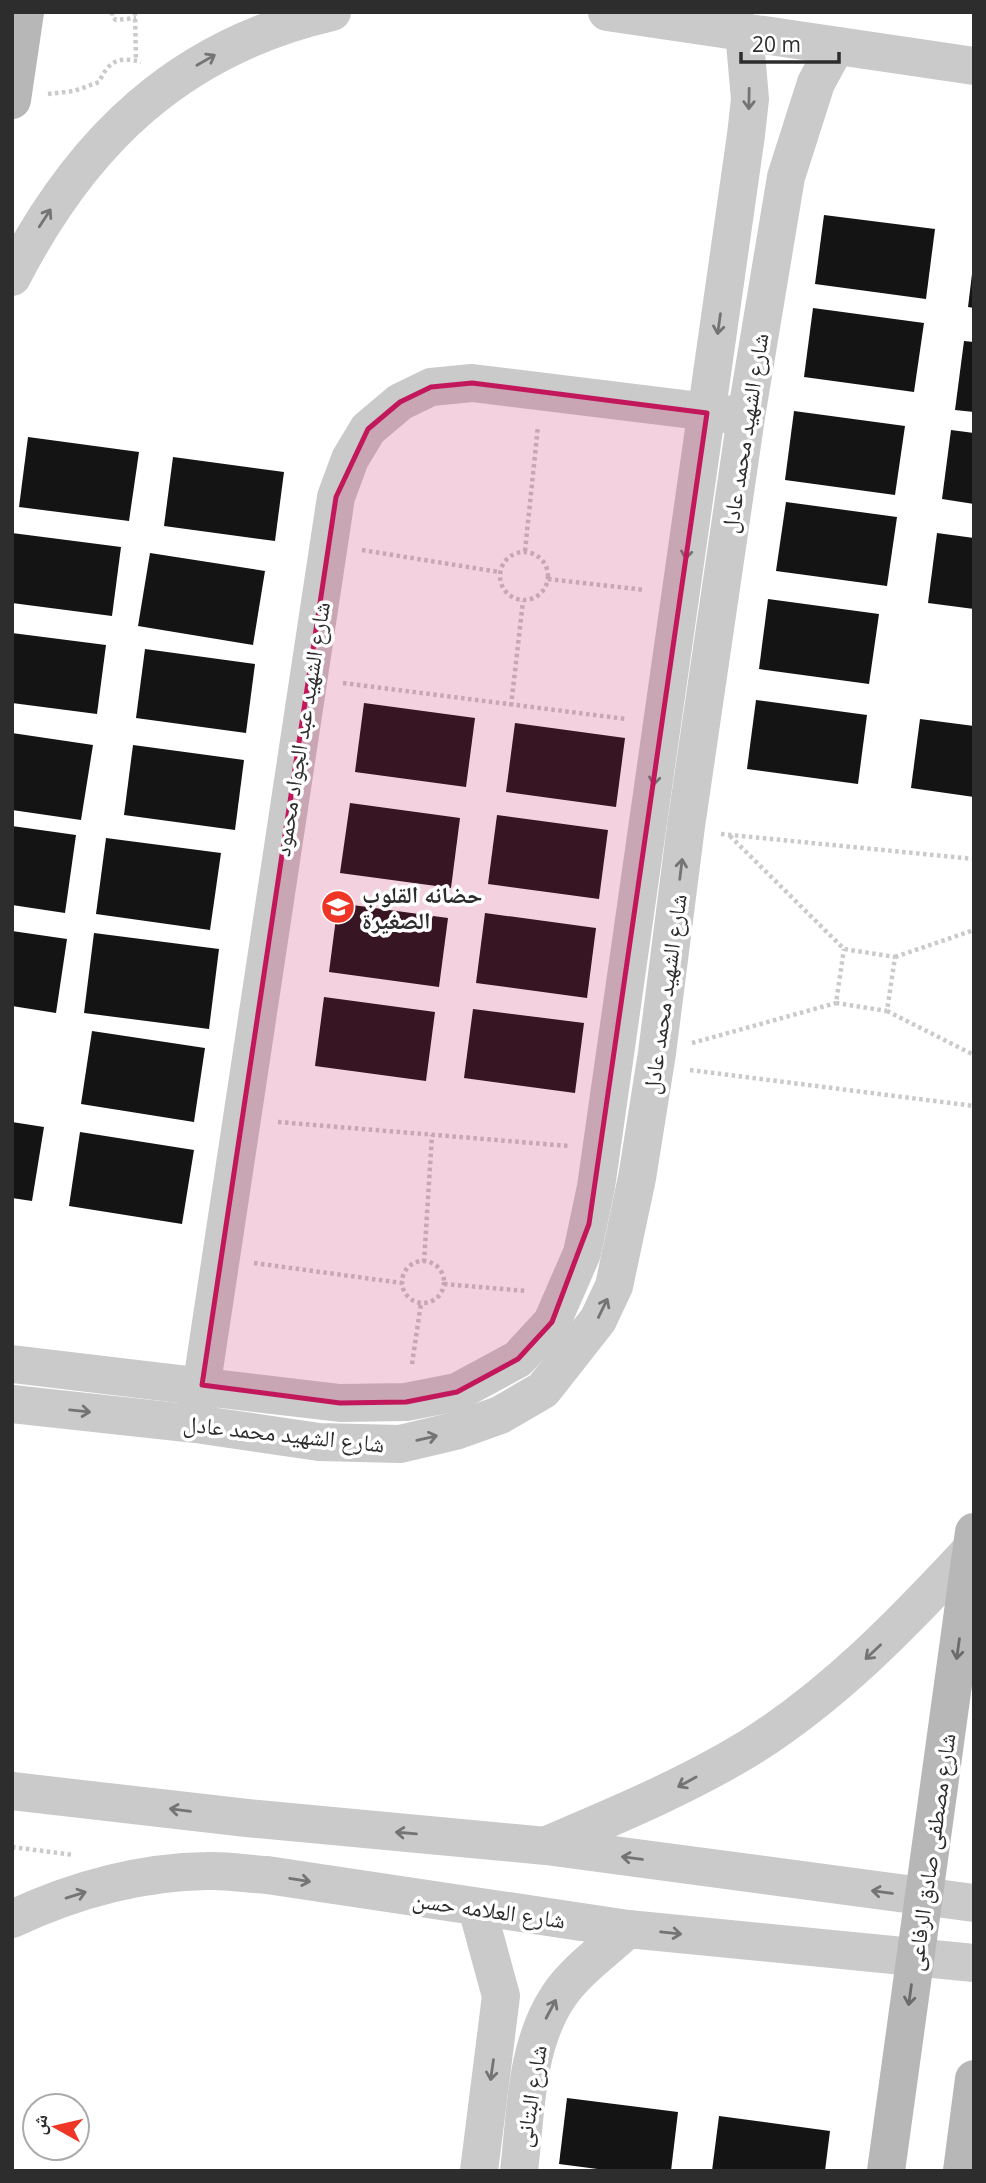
<svg xmlns="http://www.w3.org/2000/svg" width="986" height="2183" font-family="'Open Sans','Noto Naskh Arabic',sans-serif">
	<style>
		.building { fill: #141414 }
		.lines { fill: none; stroke-linecap: round; stroke-linejoin: round }
		.path { stroke: #cacaca; stroke-width: 4.5; stroke-dasharray: 3.5 3.5; stroke-linecap: butt }
		.street { stroke: #cacaca; stroke-width: 38 }
		.secondary { stroke: #b7b7b7; stroke-width: 38 }
		.oneway { stroke: #747474 }
		.oneway2 { stroke: #6b6b6b }
		.marked { fill: #c2185b; fill-opacity: 0.2; stroke: #c2185b; stroke-width: 5; stroke-linejoin: round }
		.labels { text-anchor: middle; dominant-baseline: central; stroke-width: 7; stroke-linejoin: round; paint-order: stroke }
		.street-label { font-size: 23px; fill: #2d2d2d; stroke: #fff }
		.poi-label { font-size: 23px; font-weight: bold; fill: #2d2d2d; stroke: #fff; text-anchor: start }
	</style>
	<rect width="100%" height="100%" fill="#fff"/>
	<g class="building">
		<path d="M824 215 935 229 926 299 815 284Z"/>
		<path d="M972 274H974V308L968 307Z"/>
		<path d="M813 308 924 323 914 392 804 377Z"/>
		<path d="M964 341 974 342V412L955 410Z"/>
		<path d="M794 411 905 426 895 495 785 480Z"/>
		<path d="M951 430 974 433V504L942 499Z"/>
		<path d="M28 437 139 452 129 521 19 507Z"/>
		<path d="M173 457 284 472 275 541 164 526Z"/>
		<path d="M786 502 897 517 887 586 776 571Z"/>
		<path d="M12 533 121 547 112 616 12 603Z"/>
		<path d="M937 533 974 538V609L928 603Z"/>
		<path d="M150 553 265 571 253 645 138 626Z"/>
		<path d="M768 599 879 614 869 684 759 669Z"/>
		<path d="M12 633 106 645 97 714 12 703Z"/>
		<path d="M145 649 255 664 246 733 136 718Z"/>
		<path d="M756 700 867 715 858 784 747 769Z"/>
		<path d="M364 703 475 718 466 787 355 772Z"/>
		<path d="M920 719 974 726V797L911 788Z"/>
		<path d="M515 723 625 738 616 807 506 792Z"/>
		<path d="M12 733 93 745 81 820 12 810Z"/>
		<path d="M133 745 244 760 235 830 124 815Z"/>
		<path d="M350 803 460 818 451 888 340 873Z"/>
		<path d="M497 815 608 830 599 899 488 884Z"/>
		<path d="M12 826 76 835 65 913 12 905Z"/>
		<path d="M106 838 221 853 210 930 96 914Z"/>
		<path d="M338 903 448 918 439 987 329 972Z"/>
		<path d="M485 913 596 928 587 998 476 983Z"/>
		<path d="M12 931 67 939 56 1013 12 1006Z"/>
		<path d="M94 933 219 949 209 1029 84 1013Z"/>
		<path d="M324 997 435 1012 426 1081 315 1066Z"/>
		<path d="M473 1009 584 1023 575 1093 464 1078Z"/>
		<path d="M92 1031 205 1048 194 1122 81 1104Z"/>
		<path d="M12 1122 44 1127 32 1201 12 1198Z"/>
		<path d="M80 1132 194 1150 182 1224 69 1206Z"/>
		<path d="M567 2098 678 2112 671 2171H613L559 2164Z"/>
		<path d="M719 2116 830 2131 825 2171H712Z"/>
	</g>
	<g class="lines">
		<g class="path">
			<path d="M112 12V17L116 20 136 18"/>
			<path d="M135 12 136 61"/>
			<path d="M48 94 74 91 99 82C109 61 118 56 141 62"/>
			<path d="M362 550 499 572"/>
			<path d="M525 551 538 426"/>
			<circle cx="524" cy="576" r="24"/>
			<path d="M548 579 645 590"/>
			<path d="M343 683 626 719"/>
			<path d="M511 706 523 601"/>
			<path d="M721 834 974 859"/>
			<path d="M730 836 844 949 895 957 887 1011 836 1003 844 949"/>
			<path d="M895 957 974 930"/>
			<path d="M887 1011 974 1055"/>
			<path d="M692 1043 836 1003"/>
			<path d="M690 1070 974 1106"/>
			<path d="M278 1122 569 1146"/>
			<circle cx="423" cy="1282" r="21"/>
			<path d="M424 1262 432 1135"/>
			<path d="M254 1263 402 1283"/>
			<path d="M444 1284 526 1291"/>
			<path d="M412 1364 421 1303"/>
			<path d="M12 1847 74 1855"/>
		</g>
		<g class="street">
			<path d="M607 12 974 66"/>
			<path d="M12 277C82 141 179 47 332 12"/>
			<path d="M12 1364 340 1403 406 1402 457 1392 518 1359 552 1322 582 1253 596 1187 746 135 750 99 744 31"/>
			<path d="M12 1404 196 1424 319 1442 400 1444 455 1431 500 1415 543 1390 598 1320 614 1286 637 1178 657 1053 686 826 746 417 786 177 816 83 836 46"/>
			<path d="M198 1409 336 497 350 459 368 429 400 402 431 387 472 383 733 415"/>
			<path d="M12 1791 247 1818 546 1846 974 1903"/>
			<path d="M547 1845C615 1816 685 1787 749 1748 834 1695 903 1623 971 1550"/>
			<path d="M477 1908 501 1996 479 2171"/>
			<path d="M12 1919C72 1891 140 1872 207 1871 227 1870 247 1874 267 1875L628 1929 974 1963"/>
			<path d="M519 2171C526 2113 525 2047 558 1997 575 1971 605 1950 628 1929"/>
		</g>
		<g class="secondary">
			<path d="M12 100 25 12"/>
			<path d="M886 2171 974 1532"/>
			<path d="M962 2171 974 2079"/>
		</g>
	</g>
	<defs><path id="oneway-shaft" d="M-6 0H5M1.5-3L5.5 0L1.5 3" fill="none" stroke-width="1.6" stroke-linecap="round" stroke-linejoin="round" transform="scale(1.75)"/></defs>
	<g class="oneway">
		<use href="#oneway-shaft" transform="translate(206 60) rotate(-30)"/>
		<use href="#oneway-shaft" transform="translate(749 99) rotate(91)"/>
		<use href="#oneway-shaft" transform="translate(45 218) rotate(-57)"/>
		<use href="#oneway-shaft" transform="translate(719 324) rotate(98)"/>
		<use href="#oneway-shaft" transform="translate(687 549) rotate(98)"/>
		<use href="#oneway-shaft" transform="translate(655 775) rotate(98)"/>
		<use href="#oneway-shaft" transform="translate(681 869) rotate(-83)"/>
		<use href="#oneway-shaft" transform="translate(603 1308) rotate(-64)"/>
		<use href="#oneway-shaft" transform="translate(80 1411) rotate(6)"/>
		<use href="#oneway-shaft" transform="translate(427 1438) rotate(-13)"/>
		<use href="#oneway-shaft" transform="translate(873 1652) rotate(137)"/>
		<use href="#oneway-shaft" transform="translate(687 1782) rotate(151)"/>
		<use href="#oneway-shaft" transform="translate(180 1810) rotate(-173)"/>
		<use href="#oneway-shaft" transform="translate(406 1833) rotate(-175)"/>
		<use href="#oneway-shaft" transform="translate(632 1858) rotate(-172)"/>
		<use href="#oneway-shaft" transform="translate(300 1880) rotate(9)"/>
		<use href="#oneway-shaft" transform="translate(882 1892) rotate(-172)"/>
		<use href="#oneway-shaft" transform="translate(76 1895) rotate(-17)"/>
		<use href="#oneway-shaft" transform="translate(671 1933) rotate(6)"/>
		<use href="#oneway-shaft" transform="translate(551 2009) rotate(-62)"/>
		<use href="#oneway-shaft" transform="translate(492 2070) rotate(98)"/>
	</g>
	<g class="oneway2">
		<use href="#oneway-shaft" transform="translate(958 1649) rotate(98)"/>
		<use href="#oneway-shaft" transform="translate(910 1995) rotate(98)"/>
	</g>
	<path class="marked" d="M472 383 707 413 589 1224 552 1322 518 1359 457 1392 406 1402 340 1403 202 1385 336 497 368 429 400 402 431 387Z"/>
	<defs>
		<g id="school-disc" transform="scale(1.75)"><circle r="9.5" fill="#ee3526" stroke="#fff"/><path d="M0-5L7-2L0 1L-7-2ZM-4 1L0 2.5L4 1V4Q0 6-4 4Z" fill="#fff"/></g>
	</defs>
	<g fill-rule="evenodd">
		<use href="#school-disc" x="338" y="907"/>
	</g>
	<g class="labels">
		<g class="street-label">
			<text transform="translate(744 433) rotate(-81)">شارع الشهيد محمد عادل</text>
			<text transform="translate(301 729) rotate(-81)">شارع الشهيد عبد الجواد محمود</text>
			<text transform="translate(664 994) rotate(-82)">شارع الشهيد محمد عادل</text>
			<text transform="translate(284 1433) rotate(6)">شارع الشهيد محمد عادل</text>
			<text transform="translate(930 1852) rotate(-82)">شارع مصطفى صادق الرفاعى</text>
			<text transform="translate(489 1909) rotate(8)">شارع العلامه حسن</text>
			<text transform="translate(530 2096) rotate(-81)">شارع البتانى</text>
		</g>
		<g class="poi-label">
			<text x="362" y="894">حضانه القلوب<tspan x="362" dy="26">الصغيرة</tspan></text>
		</g>
	</g>
	<rect width="986" height="2183" fill="none" stroke="#2d2d2d" stroke-width="28"/>
	<g transform="translate(56 2127) rotate(278)"><circle r="33" fill="#ffffff" stroke="#ababab" stroke-width="2"/>
	<path d="M0-5L12 26L0 18L-12 26Z" fill="#ee3526"/>
	<text y="-10" font-size="19" font-weight="bold" text-anchor="middle" fill="#2d2d2d">ش</text>
	</g>
	<path d="M741 52v10h98v-10" fill="none" stroke="#2d2d2d" stroke-width="3.5"/>
	<text x="752" y="52" font-size="21" fill="#2d2d2d" stroke="#ffffff" stroke-width="5" paint-order="stroke">20 m</text>
</svg>
